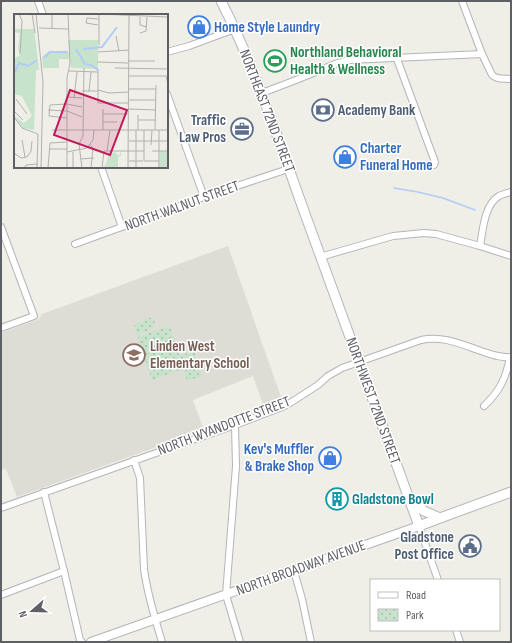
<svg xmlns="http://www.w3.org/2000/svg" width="512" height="643" font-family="'Sofia Sans Condensed',sans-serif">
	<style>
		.education { fill: #deddd5 }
		.park { fill: url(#park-dots) }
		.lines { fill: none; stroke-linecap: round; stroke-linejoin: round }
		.stream { stroke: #b1ccf5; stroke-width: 1.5 }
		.minor-casing { stroke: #b4b5ba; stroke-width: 8 }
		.tertiary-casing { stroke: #b4b5ba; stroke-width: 10 }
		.secondary-casing { stroke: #b5b7bc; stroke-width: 11 }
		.minor { stroke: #fff; stroke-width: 6 }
		.tertiary { stroke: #fff; stroke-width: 8 }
		.secondary { stroke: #fff; stroke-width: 9 }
		.labels { text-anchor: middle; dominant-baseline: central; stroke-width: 3; stroke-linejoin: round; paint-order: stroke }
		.shop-label { font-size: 15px; font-weight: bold; fill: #366cbe; stroke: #fff; text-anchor: start }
		.leisure-label { font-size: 15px; font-weight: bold; fill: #27864d; stroke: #fff; text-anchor: start }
		.service-label { font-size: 15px; font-weight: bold; fill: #4e5e75; stroke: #fff; text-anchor: end }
		.street-label { font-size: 15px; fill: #5e6065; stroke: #fff }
		.education-label { font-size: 15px; font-weight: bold; fill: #785e54; stroke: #fff; text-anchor: start }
		.culture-label { font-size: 15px; font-weight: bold; fill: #0d838f; stroke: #fff; text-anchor: start }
		.inset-river { fill: none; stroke: #b1ccf5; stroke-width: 2 }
		.inset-road { fill: none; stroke: #b1b1af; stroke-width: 1 }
		.view { fill: #c2185b; fill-opacity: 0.15; stroke: #c2185b; stroke-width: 2 }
		.inset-edge { fill: none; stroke: #5e6065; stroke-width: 2 }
	</style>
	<defs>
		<pattern id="park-dots" width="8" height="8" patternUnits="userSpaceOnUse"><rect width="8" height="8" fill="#c7e3cc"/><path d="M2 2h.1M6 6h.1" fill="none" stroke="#a5bba9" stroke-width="1.8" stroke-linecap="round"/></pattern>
	</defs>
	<rect width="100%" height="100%" fill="#efeee7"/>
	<path class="education" d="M228 246 282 400 264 407 253 376 193 400 204 430 17 497 6 469 1 470V333L39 319 42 314Z"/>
	<path class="park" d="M148 318H151L154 319 155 326 147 331 139 334 140 336 170 326 179 356 194 351 202 376 187 381 183 369 152 380 134 325Z"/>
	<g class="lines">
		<path class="stream" d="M394 188 418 192 443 198 475 210"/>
		<g class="minor-casing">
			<g id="minor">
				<path d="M38 1 43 15"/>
				<path d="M462 1 482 54 492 75C497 80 504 78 511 79"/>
				<path d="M167 52 189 46 235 29"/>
				<path d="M397 59 435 162 434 165"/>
				<path d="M262 93 296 80 335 64 349 60 482 54"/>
				<path d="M167 94 204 197"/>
				<path d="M101 167 122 227"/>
				<path d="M1 227 34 316 1 328"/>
				<path d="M75 244 204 197 288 169"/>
				<path d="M480 246C483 230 484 205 499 196 503 194 507 193 511 192"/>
				<path d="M320 257 393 236 424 233 436 234 480 246 511 256"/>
				<path d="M484 406C500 391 506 378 510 357"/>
				<path d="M235 425 236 466 226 595 240 642"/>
				<path d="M134 460 140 478 144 569C147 593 155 619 162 642"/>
				<path d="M44 492 64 571 80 640 82 642"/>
				<path d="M1 508 235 425 282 407 290 403 318 385 328 376 342 368 421 340C443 335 463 345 484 352 493 355 501 358 511 357"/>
				<path d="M419 526 438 580"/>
				<path d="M294 571 302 599 311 642"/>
				<path d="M1 595 64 571"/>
				<path d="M456 630 460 642"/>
			</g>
		</g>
		<g class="tertiary-casing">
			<path id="tertiary" d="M91 642 419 526"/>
		</g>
		<g class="secondary-casing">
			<g id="secondary">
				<path d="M221 1C256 69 279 142 305 214 343 318 381 422 419 526L440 518 511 492"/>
				<path d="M410 499 424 511 440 518"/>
			</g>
		</g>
		<use href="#minor" class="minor"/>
		<use href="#tertiary" class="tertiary"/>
		<use href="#secondary" class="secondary"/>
	</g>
	<defs>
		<g id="shop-ring" transform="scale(1.15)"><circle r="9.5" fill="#fff" stroke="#3f7fe0" stroke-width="1.5"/><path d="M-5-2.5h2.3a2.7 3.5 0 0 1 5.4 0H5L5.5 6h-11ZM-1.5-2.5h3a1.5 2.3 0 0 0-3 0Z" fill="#3f7fe0"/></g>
		<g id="stadium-ring" transform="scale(1.15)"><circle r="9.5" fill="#fff" stroke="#2e9e5b" stroke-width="1.5"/><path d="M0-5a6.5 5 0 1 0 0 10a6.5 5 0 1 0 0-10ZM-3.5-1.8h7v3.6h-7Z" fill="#2e9e5b"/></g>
		<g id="bank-ring" transform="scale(1.15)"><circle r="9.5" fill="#fff" stroke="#5c6f8a" stroke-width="1.5"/><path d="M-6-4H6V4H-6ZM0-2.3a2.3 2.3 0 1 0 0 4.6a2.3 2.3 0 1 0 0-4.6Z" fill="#5c6f8a"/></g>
		<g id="office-ring" transform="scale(1.15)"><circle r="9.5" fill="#fff" stroke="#5c6f8a" stroke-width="1.5"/><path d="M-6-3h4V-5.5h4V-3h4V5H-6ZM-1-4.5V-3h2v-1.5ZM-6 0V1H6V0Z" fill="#5c6f8a"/></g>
		<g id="school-ring" transform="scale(1.15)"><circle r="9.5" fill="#fff" stroke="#8d6e63" stroke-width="1.5"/><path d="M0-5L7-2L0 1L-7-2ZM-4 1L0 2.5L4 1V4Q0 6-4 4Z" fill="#8d6e63"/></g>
		<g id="building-ring" transform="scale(1.15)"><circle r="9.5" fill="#fff" stroke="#0f9aa8" stroke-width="1.5"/><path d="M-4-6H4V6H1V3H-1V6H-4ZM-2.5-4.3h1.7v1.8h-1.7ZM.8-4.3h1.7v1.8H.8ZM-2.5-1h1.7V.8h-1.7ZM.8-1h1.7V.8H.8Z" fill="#0f9aa8"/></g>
		<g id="civic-ring" transform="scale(1.15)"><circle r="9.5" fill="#fff" stroke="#5c6f8a" stroke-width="1.5"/><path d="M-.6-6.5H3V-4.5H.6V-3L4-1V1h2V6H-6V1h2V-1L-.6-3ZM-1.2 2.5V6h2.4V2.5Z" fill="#5c6f8a"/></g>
	</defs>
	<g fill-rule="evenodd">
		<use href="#shop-ring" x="199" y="27"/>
		<use href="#stadium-ring" x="275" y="61"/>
		<use href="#bank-ring" x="323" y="110"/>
		<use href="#office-ring" x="242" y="129"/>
		<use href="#shop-ring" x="345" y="157"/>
		<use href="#school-ring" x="134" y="355"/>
		<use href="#shop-ring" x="330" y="458"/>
		<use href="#building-ring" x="337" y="499"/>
		<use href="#civic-ring" x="470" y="546"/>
	</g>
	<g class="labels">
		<g class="shop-label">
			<text x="214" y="27">Home Style Laundry</text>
			<text x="360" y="148">Charter<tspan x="360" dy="17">Funeral Home</tspan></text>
			<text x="314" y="449" text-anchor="end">Kev's Muffler<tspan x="314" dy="17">&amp; Brake Shop</tspan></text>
		</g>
		<g class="leisure-label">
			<text x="290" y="52">Northland Behavioral<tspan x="290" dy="17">Health &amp; Wellness</tspan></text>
		</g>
		<g class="service-label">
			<text x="338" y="110" text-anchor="start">Academy Bank</text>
			<text x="226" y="120">Traffic<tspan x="226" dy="17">Law Pros</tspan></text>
			<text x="454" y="537">Gladstone<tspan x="454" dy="17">Post Office</tspan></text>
		</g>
		<g class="street-label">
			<text transform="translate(267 111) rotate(69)">NORTHEAST 72ND STREET</text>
			<text transform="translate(182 206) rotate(-20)">NORTH WALNUT STREET</text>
			<text transform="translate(373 401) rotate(70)">NORTHWEST 72ND STREET</text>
			<text transform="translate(224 426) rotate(-21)">NORTH WYANDOTTE STREET</text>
			<text transform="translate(301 568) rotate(-20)">NORTH BROADWAY AVENUE</text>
		</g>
		<g class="education-label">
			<text x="150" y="346">Linden West<tspan x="150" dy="17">Elementary School</tspan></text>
		</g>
		<g class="culture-label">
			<text x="352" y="499">Gladstone Bowl</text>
		</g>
	</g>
	<g transform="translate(14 14)">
		<rect width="154" height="154" fill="#efeee7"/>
		<path d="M0 15H20L25 56H22L20 116 9 114 0 102 10 109 18 102 8 82 0 80V45L6 41 4 35 6 19 0 18ZM35 37 55 39V45H45V54H29L28 43ZM107 137V142L104 143V153L90 154 95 141 101 138 105 142Z" fill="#c7e3cc"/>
		<path d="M54 26H84V55L57 54ZM146 137H154V154H145Z" fill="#c7e3cc"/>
		<path class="inset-river" d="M62 35 71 50 79 52 85 57M69 35 88 33 103 13M30 44 36 38H54M1 58 5 49 14 52 23 46"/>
		<path class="inset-road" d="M5 0 8 7 6 40M18 0 21 19M22 0 29 68 27 154M126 3V11L133 13M84 11 72 9 73 4 84 5M25 14 54 15M38 15V0M126 19 132 17 133 3M102 22 105 37M85 31V0L154 3M84 38 115 36M114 47H141M83 48 114 49M101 54 154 55M55 57 84 58V89H114M114 62H152L154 70M115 75H142M84 76 95 79 115 78M68 77H84M75 77 77 58M53 83 68 84M60 84 63 58M2 85 13 100M115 86H142M114 95 142 96M34 96 53 97 68 103M0 97 9 106M89 100H114M124 101V116M0 103 8 114 24 120 23 154M53 104 35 102 36 91 53 90 68 93M124 106H142M89 108H103M38 116H53V64L56 49 54 0M89 116V95M141 116 142 71M8 126 11 143M115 127H154M76 131 79 134 77 154M137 131 138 116M35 135H53M93 137 96 116M138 137H154M53 138 73 134 79 126 80 116M0 139 7 144 13 143 17 137 18 127M67 145 80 144M115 147H129M130 147V116M130 147H145M10 154 12 151 24 150M34 154 36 129 53 128M53 154V116H154M59 154V138M68 154 65 130 69 122 70 54M88 154 90 137H130M114 154 115 0M122 154V116M145 154V116"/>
		<path class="view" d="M56 76 113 96 96 141 40 121Z"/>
		<rect width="154" height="154" class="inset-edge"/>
	</g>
	<rect width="512" height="643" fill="none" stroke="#5e6065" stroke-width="4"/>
	<rect x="370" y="579" width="130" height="52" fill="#ffffff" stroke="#bfbfc1"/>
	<rect x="378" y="592" width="20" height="6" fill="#ffffff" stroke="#bfbfc1"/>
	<text x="406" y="599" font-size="12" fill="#5e6065">Road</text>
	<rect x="378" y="609" width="20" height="12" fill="url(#park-dots)" stroke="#bfbfc1"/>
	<text x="406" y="619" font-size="12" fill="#5e6065">Park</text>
	<g transform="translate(32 611) rotate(250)" stroke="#ffffff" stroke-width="3" paint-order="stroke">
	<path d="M0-3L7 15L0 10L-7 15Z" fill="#5e6065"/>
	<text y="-6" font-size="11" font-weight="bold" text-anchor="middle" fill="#5e6065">N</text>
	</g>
</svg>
